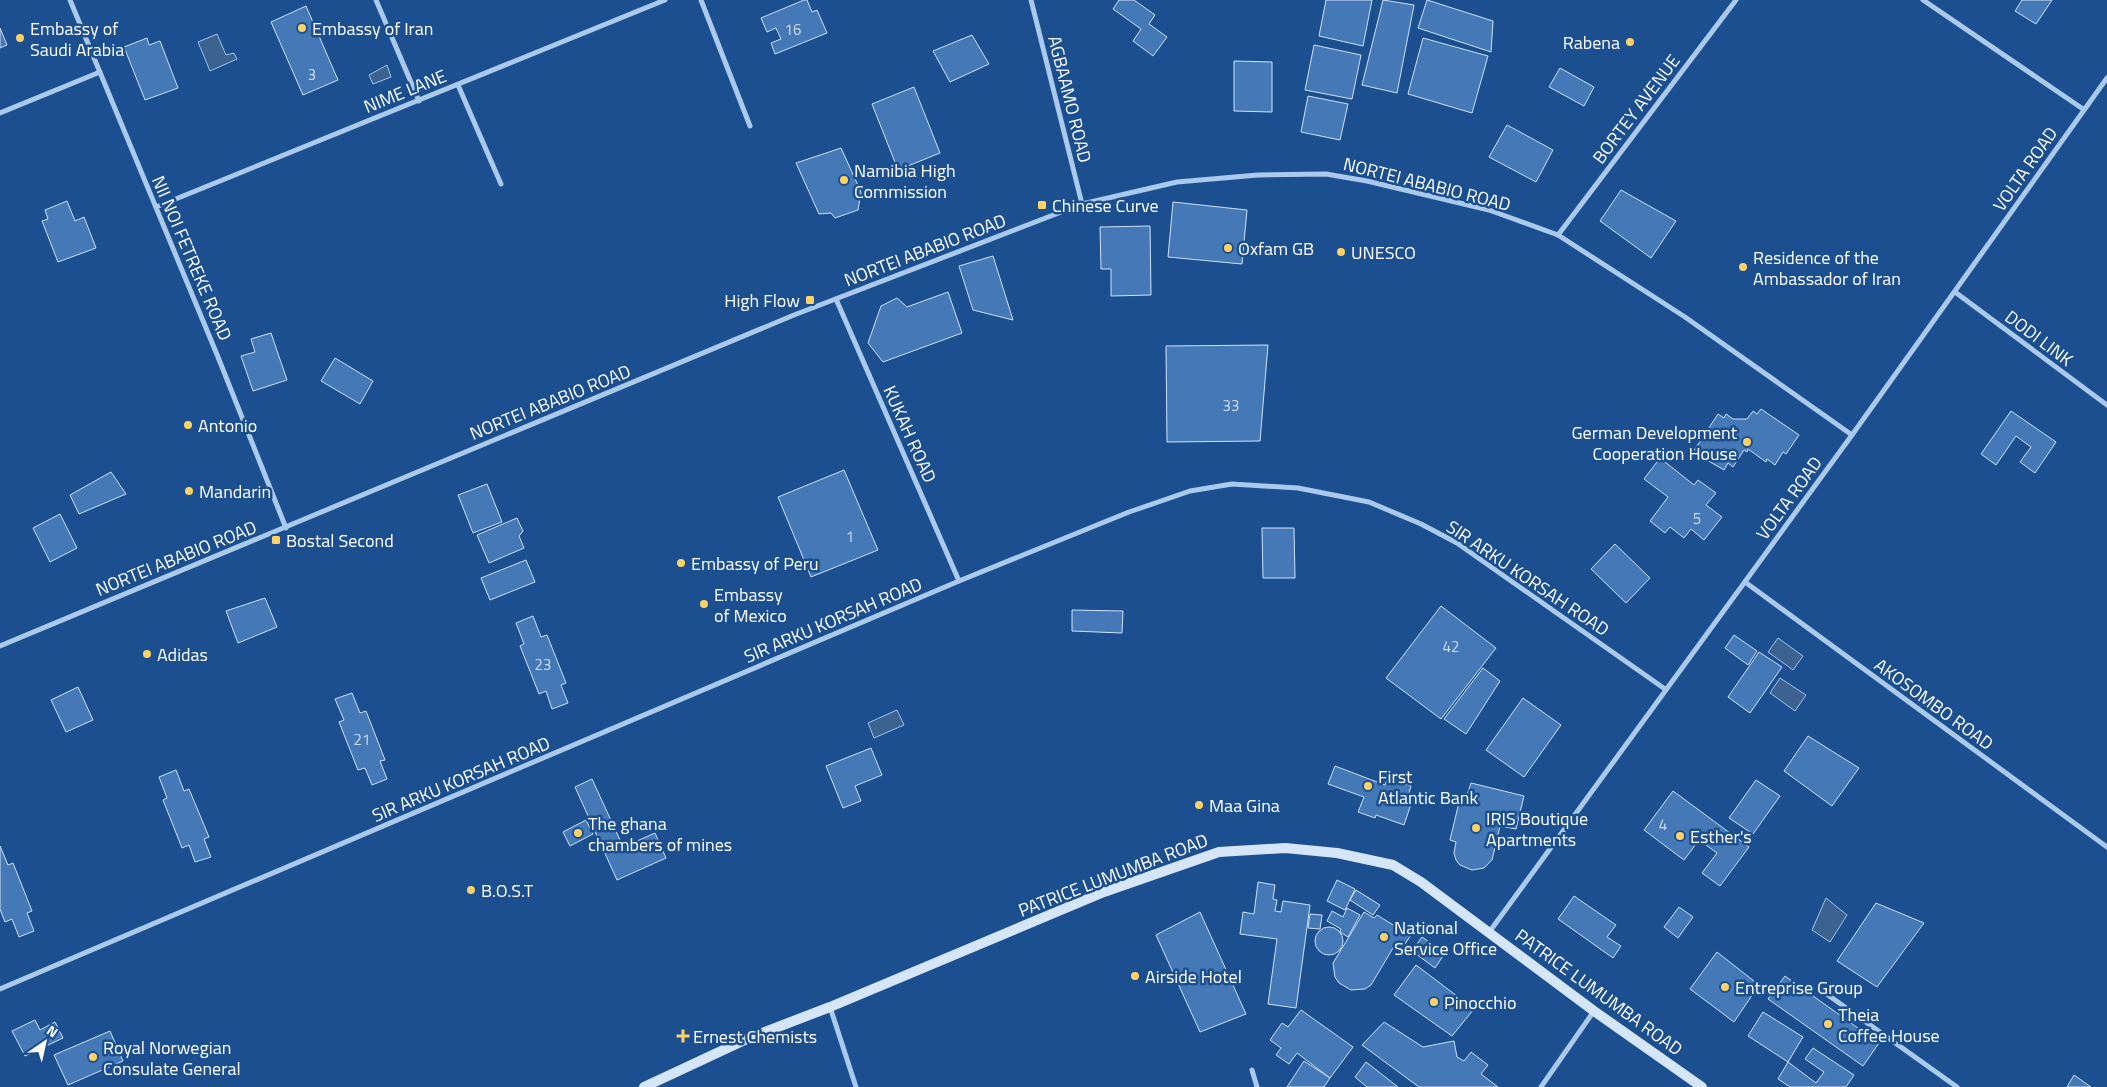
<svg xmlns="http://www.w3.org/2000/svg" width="2107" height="1087" font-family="'Titillium Web',sans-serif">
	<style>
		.water { fill: #3c6290; stroke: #9cc4f0 }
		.building { fill: #4478b7; stroke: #cfe3fa }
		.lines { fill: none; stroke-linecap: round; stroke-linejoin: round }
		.street { stroke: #a9c9ee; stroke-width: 5 }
		.secondary { stroke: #d6e6fa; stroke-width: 10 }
		.poi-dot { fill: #ffd166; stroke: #1b4f8f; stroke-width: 2 }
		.labels { text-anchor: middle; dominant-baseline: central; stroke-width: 5; stroke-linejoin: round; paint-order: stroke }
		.number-label { font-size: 15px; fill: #d0dded }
		.poi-label { font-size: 18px; fill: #fff; stroke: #1b4f8f; text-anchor: start }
		.street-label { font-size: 18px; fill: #fff; stroke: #1b4f8f }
	</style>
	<rect width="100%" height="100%" fill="#1b4f8f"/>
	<g class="water">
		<path d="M217 34 226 55 234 53 237 59 210 71 198 42Z"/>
		<path d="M387 65 391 77 373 84 369 75Z"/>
		<path d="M1778 638 1803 656 1793 670 1768 652Z"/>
		<path d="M1780 678 1806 695 1795 711 1770 693Z"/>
		<path d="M897 710 904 725 874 738 868 723Z"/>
		<path d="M1826 898 1847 915 1830 942 1812 930Z"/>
	</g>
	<g class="building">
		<path d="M804 0H807L812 12 817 10 827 33 775 54 771 43 781 39 776 28 767 32 761 18Z"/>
		<path d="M1119 0H1134L1155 15 1149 24 1167 37 1153 56 1133 41 1141 29 1113 9Z"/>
		<path d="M1326 0H1372L1363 46 1319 36Z"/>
		<path d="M1383 0 1414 5 1397 93 1362 85Z"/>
		<path d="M1427 0 1493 21 1491 52 1418 28Z"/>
		<path d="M2022 0H2052L2036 24 2015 11Z"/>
		<path d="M306 6 338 80 303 95 271 22Z"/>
		<path d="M0 28 7 45 0 48Z"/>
		<path d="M972 35 989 64 950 82 933 51Z"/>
		<path d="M147 38 149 45 160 41 178 88 145 100 124 47Z"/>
		<path d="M1423 38 1488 56 1472 113 1408 94Z"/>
		<path d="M1314 45 1361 55 1352 99 1305 90Z"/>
		<path d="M1234 61 1272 62V112L1234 111Z"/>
		<path d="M1560 68 1594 87 1584 106 1549 87Z"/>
		<path d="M914 87 940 153 898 170 872 104Z"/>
		<path d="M1308 96 1348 104 1340 140 1301 132Z"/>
		<path d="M1507 125 1553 150 1536 182 1489 157Z"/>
		<path d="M841 148 861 192 858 210 835 218 831 213 819 214 796 163Z"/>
		<path d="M1621 190 1676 221 1651 258 1600 221Z"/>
		<path d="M67 201 75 221 84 217 96 248 58 262 42 221 48 219 45 210Z"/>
		<path d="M1173 202 1247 210 1242 264 1168 257Z"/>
		<path d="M1150 226 1151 295 1111 296V269H1101L1100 227Z"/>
		<path d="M993 256 1013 320 973 310 959 266Z"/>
		<path d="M948 292 962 333 883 362 868 343 881 306 897 298 907 307Z"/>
		<path d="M271 333 287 380 253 391 241 356 255 352 251 339Z"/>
		<path d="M1268 345 1260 441 1167 442 1166 346Z"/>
		<path d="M335 358 373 381 360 404 321 381Z"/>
		<path d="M1761 409 1799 435 1786 454 1783 452 1775 465 1767 459 1766 462 1748 449 1747 452 1744 450 1733 467 1728 463 1724 470 1693 452 1718 414 1724 418 1726 414 1733 419H1747L1753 411 1757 414Z"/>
		<path d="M2011 411 2056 442 2035 473 2020 462 2031 447 2016 436 1996 465 1981 454Z"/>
		<path d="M1660 458 1694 485 1698 480 1716 493 1706 505 1722 517 1704 540 1691 529 1684 538 1670 527 1665 533 1650 521 1668 497 1644 479Z"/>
		<path d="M844 470 878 550 811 577 778 497Z"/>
		<path d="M111 472 126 494 79 514 70 495Z"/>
		<path d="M487 484 502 522 473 533 458 495Z"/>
		<path d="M60 514 77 548 50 562 33 528Z"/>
		<path d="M517 518 523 531 519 536 524 548 489 563 477 535Z"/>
		<path d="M1262 528H1294L1295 578H1263Z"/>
		<path d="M1615 544 1650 578 1626 603 1591 569Z"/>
		<path d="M526 560 535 582 490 600 481 578Z"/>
		<path d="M265 598 277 627 238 643 226 611Z"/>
		<path d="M1441 606 1496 648 1441 719 1386 678Z"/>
		<path d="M1072 610 1123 611 1122 633 1072 631Z"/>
		<path d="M533 616 541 637 547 635 566 683 561 685 568 703 552 709 546 691 539 694 520 646 524 644 516 623Z"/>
		<path d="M1734 635 1757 651 1748 665 1725 648Z"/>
		<path d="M1759 652 1782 667 1750 713 1728 697Z"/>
		<path d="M1483 668 1500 681 1466 734 1444 719Z"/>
		<path d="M78 687 93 720 66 732 51 700Z"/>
		<path d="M352 693 360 713 366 711 385 760 380 761 387 779 372 785 365 768 358 770 339 722 344 720 335 699Z"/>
		<path d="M1523 698 1561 725 1524 777 1486 750Z"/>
		<path d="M1808 736 1859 768 1832 806 1784 771Z"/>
		<path d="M871 748 882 775 855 786 861 801 843 808 826 766Z"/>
		<path d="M1335 766 1385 785 1388 777 1411 786 1409 793 1414 795 1404 825 1376 815 1375 818 1358 812 1364 797 1328 784Z"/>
		<path d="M176 770 184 791 189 789 209 837 204 839 211 857 195 862 189 845 182 848 163 800 167 798 159 777Z"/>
		<path d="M592 779 626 853 637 849V841L655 833 666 858 617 880 575 787Z"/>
		<path d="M1756 780 1780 796 1753 834 1729 818Z"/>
		<path d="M1471 783 1524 796 1516 829 1500 826 1492 860 1484 868 1472 870 1460 865 1456 860 1454 853 1456 842 1450 840 1461 794 1467 795Z"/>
		<path d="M1673 791 1749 847 1720 886 1702 873 1717 853 1699 840 1684 860 1644 830Z"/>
		<path d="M586 820 593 834 570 846 563 832Z"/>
		<path d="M0 846 8 865 13 863 32 911 27 913 34 931 19 937 12 919 5 922 0 909Z"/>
		<path d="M1337 880 1355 889 1345 910 1327 901Z"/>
		<path d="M1258 882 1275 885 1273 899 1277 900 1275 911 1281 912 1283 901 1310 905 1296 1008 1268 1004 1277 939 1240 934 1243 912 1254 914Z"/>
		<path d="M1356 890 1380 905 1373 915 1350 900Z"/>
		<path d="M1574 896 1616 925 1607 937 1621 946 1613 958 1558 919Z"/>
		<path d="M1876 903 1924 923 1877 987 1837 961Z"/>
		<path d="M1679 907 1693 917 1678 938 1664 927Z"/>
		<path d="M1347 908 1360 915 1348 937 1340 932 1341 929 1327 921 1332 911 1343 917Z"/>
		<path d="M1200 912 1246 1014 1200 1032 1156 935Z"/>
		<path d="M1364 912 1374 918 1377 915 1398 928 1400 924 1413 932 1403 947 1396 943 1371 985 1365 989 1351 990 1339 983 1335 977 1333 963Z"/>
		<path d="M1310 914 1322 915 1320 929 1308 928Z"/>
		<circle cx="1329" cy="941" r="14"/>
		<path d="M1422 937 1445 953 1435 968 1412 951Z"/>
		<path d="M1717 952 1759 985 1734 1022 1690 989Z"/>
		<path d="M1416 965 1474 1009 1452 1036 1394 995Z"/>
		<path d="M1785 976 1879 1043 1863 1066 1768 999Z"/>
		<path d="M1301 1010 1353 1047 1330 1078 1297 1053 1289 1064 1276 1055 1281 1048 1270 1040 1282 1023 1288 1027Z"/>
		<path d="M1763 1012 1803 1037 1788 1062 1748 1036Z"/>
		<path d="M35 1020 40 1030 55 1022 63 1038 25 1056 12 1031Z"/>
		<path d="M1384 1022 1423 1047 1454 1041 1457 1057 1464 1061 1471 1052 1488 1065 1481 1074 1498 1087H1419L1362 1045Z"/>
		<path d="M110 1031 123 1061 68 1085 54 1055Z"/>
		<path d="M1813 1048 1854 1075 1846 1087H1790L1778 1079 1788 1062 1816 1083 1824 1072 1805 1059Z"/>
		<path d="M1304 1061 1330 1078 1324 1087H1287Z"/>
		<path d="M1366 1062 1398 1087H1367L1355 1077Z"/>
		<path d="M2074 1075 2091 1087H2067Z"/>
	</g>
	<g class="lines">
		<g class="street">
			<path d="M70 0 218 357 286 528"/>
			<path d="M376 0 419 101"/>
			<path d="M701 0 750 126"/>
			<path d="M1031 0 1082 204"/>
			<path d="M1923 0 2083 109"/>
			<path d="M458 85 501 184"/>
			<path d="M0 113 100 72"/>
			<path d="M156 207 665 0"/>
			<path d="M1558 235 1736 0"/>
			<path d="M1955 292 2107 405"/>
			<path d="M836 299 959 581"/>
			<path d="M1745 582 2107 847"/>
			<path d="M0 646 794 315 1082 204 1177 182 1258 175 1326 174 1367 181 1489 210 1558 235 1685 317 1852 435"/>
			<path d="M1490 931 1852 435 2107 78"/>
			<path d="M0 989 959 581 1129 512 1190 491 1232 484 1298 488 1369 502 1421 524 1457 543 1665 689"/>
			<path d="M1821 990 1957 1087"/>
			<path d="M830 1007 856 1087"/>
			<path d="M1252 1070 1257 1087"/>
			<path d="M1541 1087 1594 1011"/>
		</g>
		<path class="secondary" d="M644 1087 749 1038 830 1007 1104 892 1219 852 1285 848 1337 853 1393 865 1421 882 1594 1011 1702 1087"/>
	</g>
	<g class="poi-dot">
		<circle cx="302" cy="28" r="5"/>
		<circle cx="20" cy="38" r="5"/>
		<circle cx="1630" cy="42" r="5"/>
		<circle cx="844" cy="180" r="5"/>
		<rect x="1037" y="200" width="10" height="10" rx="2.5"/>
		<circle cx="1228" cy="248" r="5"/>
		<circle cx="1341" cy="252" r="5"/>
		<circle cx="1743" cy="267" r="5"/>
		<rect x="805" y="295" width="10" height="10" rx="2.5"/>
		<circle cx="188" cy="425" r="5"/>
		<circle cx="1747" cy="442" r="5"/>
		<circle cx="189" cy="491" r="5"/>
		<rect x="271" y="535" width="10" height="10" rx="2.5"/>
		<circle cx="681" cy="563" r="5"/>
		<circle cx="704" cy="604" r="5"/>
		<circle cx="147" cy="654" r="5"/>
		<circle cx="1368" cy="786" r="5"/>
		<circle cx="1199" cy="805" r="5"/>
		<circle cx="1476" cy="828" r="5"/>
		<circle cx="578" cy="833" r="5"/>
		<circle cx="1680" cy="836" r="5"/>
		<circle cx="471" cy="890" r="5"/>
		<circle cx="1384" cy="937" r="5"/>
		<circle cx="1135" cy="976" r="5"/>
		<circle cx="1725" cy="987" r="5"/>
		<circle cx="1434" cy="1002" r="5"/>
		<circle cx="1828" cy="1024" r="5"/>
		<path d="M680.5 1028.5h5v5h5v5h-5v5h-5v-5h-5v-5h5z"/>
		<circle cx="93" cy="1057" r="5"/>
	</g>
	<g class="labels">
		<g class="number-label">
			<text x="793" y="29">16</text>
			<text x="312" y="74">3</text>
			<text x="1231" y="405">33</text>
			<text x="1697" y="518">5</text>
			<text x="850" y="536">1</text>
			<text x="1451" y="646">42</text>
			<text x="543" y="664">23</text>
			<text x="362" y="739">21</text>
			<text x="1663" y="824">4</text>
		</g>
		<g class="poi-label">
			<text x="30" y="28">Embassy of<tspan x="30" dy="21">Saudi Arabia</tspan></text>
			<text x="312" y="28">Embassy of Iran</text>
			<text x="1620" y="42" text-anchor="end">Rabena</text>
			<text x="854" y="170">Namibia High<tspan x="854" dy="21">Commission</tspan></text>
			<text x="1052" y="205">Chinese Curve</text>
			<text x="1238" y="248">Oxfam GB</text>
			<text x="1351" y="252">UNESCO</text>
			<text x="1753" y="257">Residence of the<tspan x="1753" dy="21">Ambassador of Iran</tspan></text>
			<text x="800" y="300" text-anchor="end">High Flow</text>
			<text x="198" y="425">Antonio</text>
			<text x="1737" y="432" text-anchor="end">German Development<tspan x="1737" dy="21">Cooperation House</tspan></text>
			<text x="199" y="491">Mandarin</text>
			<text x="286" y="540">Bostal Second</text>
			<text x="691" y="563">Embassy of Peru</text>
			<text x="714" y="594">Embassy<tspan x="714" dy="21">of Mexico</tspan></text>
			<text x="157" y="654">Adidas</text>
			<text x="1378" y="776">First<tspan x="1378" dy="21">Atlantic Bank</tspan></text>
			<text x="1209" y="805">Maa Gina</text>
			<text x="1486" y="818">IRIS Boutique<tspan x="1486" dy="21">Apartments</tspan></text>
			<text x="588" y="823">The ghana<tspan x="588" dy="21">chambers of mines</tspan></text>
			<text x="1690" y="836">Esther's</text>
			<text x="481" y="890">B.O.S.T</text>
			<text x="1394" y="927">National<tspan x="1394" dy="21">Service Office</tspan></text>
			<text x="1145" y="976">Airside Hotel</text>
			<text x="1735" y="987">Entreprise Group</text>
			<text x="1444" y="1002">Pinocchio</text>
			<text x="1838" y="1014">Theia<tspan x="1838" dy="21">Coffee House</tspan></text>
			<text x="693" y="1036">Ernest Chemists</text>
			<text x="103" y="1047">Royal Norwegian<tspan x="103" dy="21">Consulate General</tspan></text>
		</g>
		<g class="street-label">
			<text transform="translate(405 91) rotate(-22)">NIME LANE</text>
			<text transform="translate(1070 99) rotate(76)">AGBAAMO ROAD</text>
			<text transform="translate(1636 109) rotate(-53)">BORTEY AVENUE</text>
			<text transform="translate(2025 169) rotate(-55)">VOLTA ROAD</text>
			<text transform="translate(1427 184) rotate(14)">NORTEI ABABIO ROAD</text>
			<text transform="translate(925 250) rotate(-21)">NORTEI ABABIO ROAD</text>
			<text transform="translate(192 258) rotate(67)">NII NOI FETREKE ROAD</text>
			<text transform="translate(2039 338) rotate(37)">DODI LINK</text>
			<text transform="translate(550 402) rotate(-22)">NORTEI ABABIO ROAD</text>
			<text transform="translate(910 434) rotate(66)">KUKAH ROAD</text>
			<text transform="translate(1789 498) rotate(-54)">VOLTA ROAD</text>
			<text transform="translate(176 558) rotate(-22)">NORTEI ABABIO ROAD</text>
			<text transform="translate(1528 578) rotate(34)">SIR ARKU KORSAH ROAD</text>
			<text transform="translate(833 620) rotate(-23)">SIR ARKU KORSAH ROAD</text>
			<text transform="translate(1934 704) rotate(36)">AKOSOMBO ROAD</text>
			<text transform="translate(461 779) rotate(-23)">SIR ARKU KORSAH ROAD</text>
			<text transform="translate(1113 875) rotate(-21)">PATRICE LUMUMBA ROAD</text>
			<text transform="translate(1599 992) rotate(36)">PATRICE LUMUMBA ROAD</text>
		</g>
	</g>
	<g transform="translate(45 1042) rotate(34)" stroke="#1b4f8f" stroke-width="4" paint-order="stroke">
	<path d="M0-4L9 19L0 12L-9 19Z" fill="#ffffff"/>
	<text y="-8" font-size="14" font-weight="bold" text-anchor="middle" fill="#ffffff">N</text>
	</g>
</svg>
